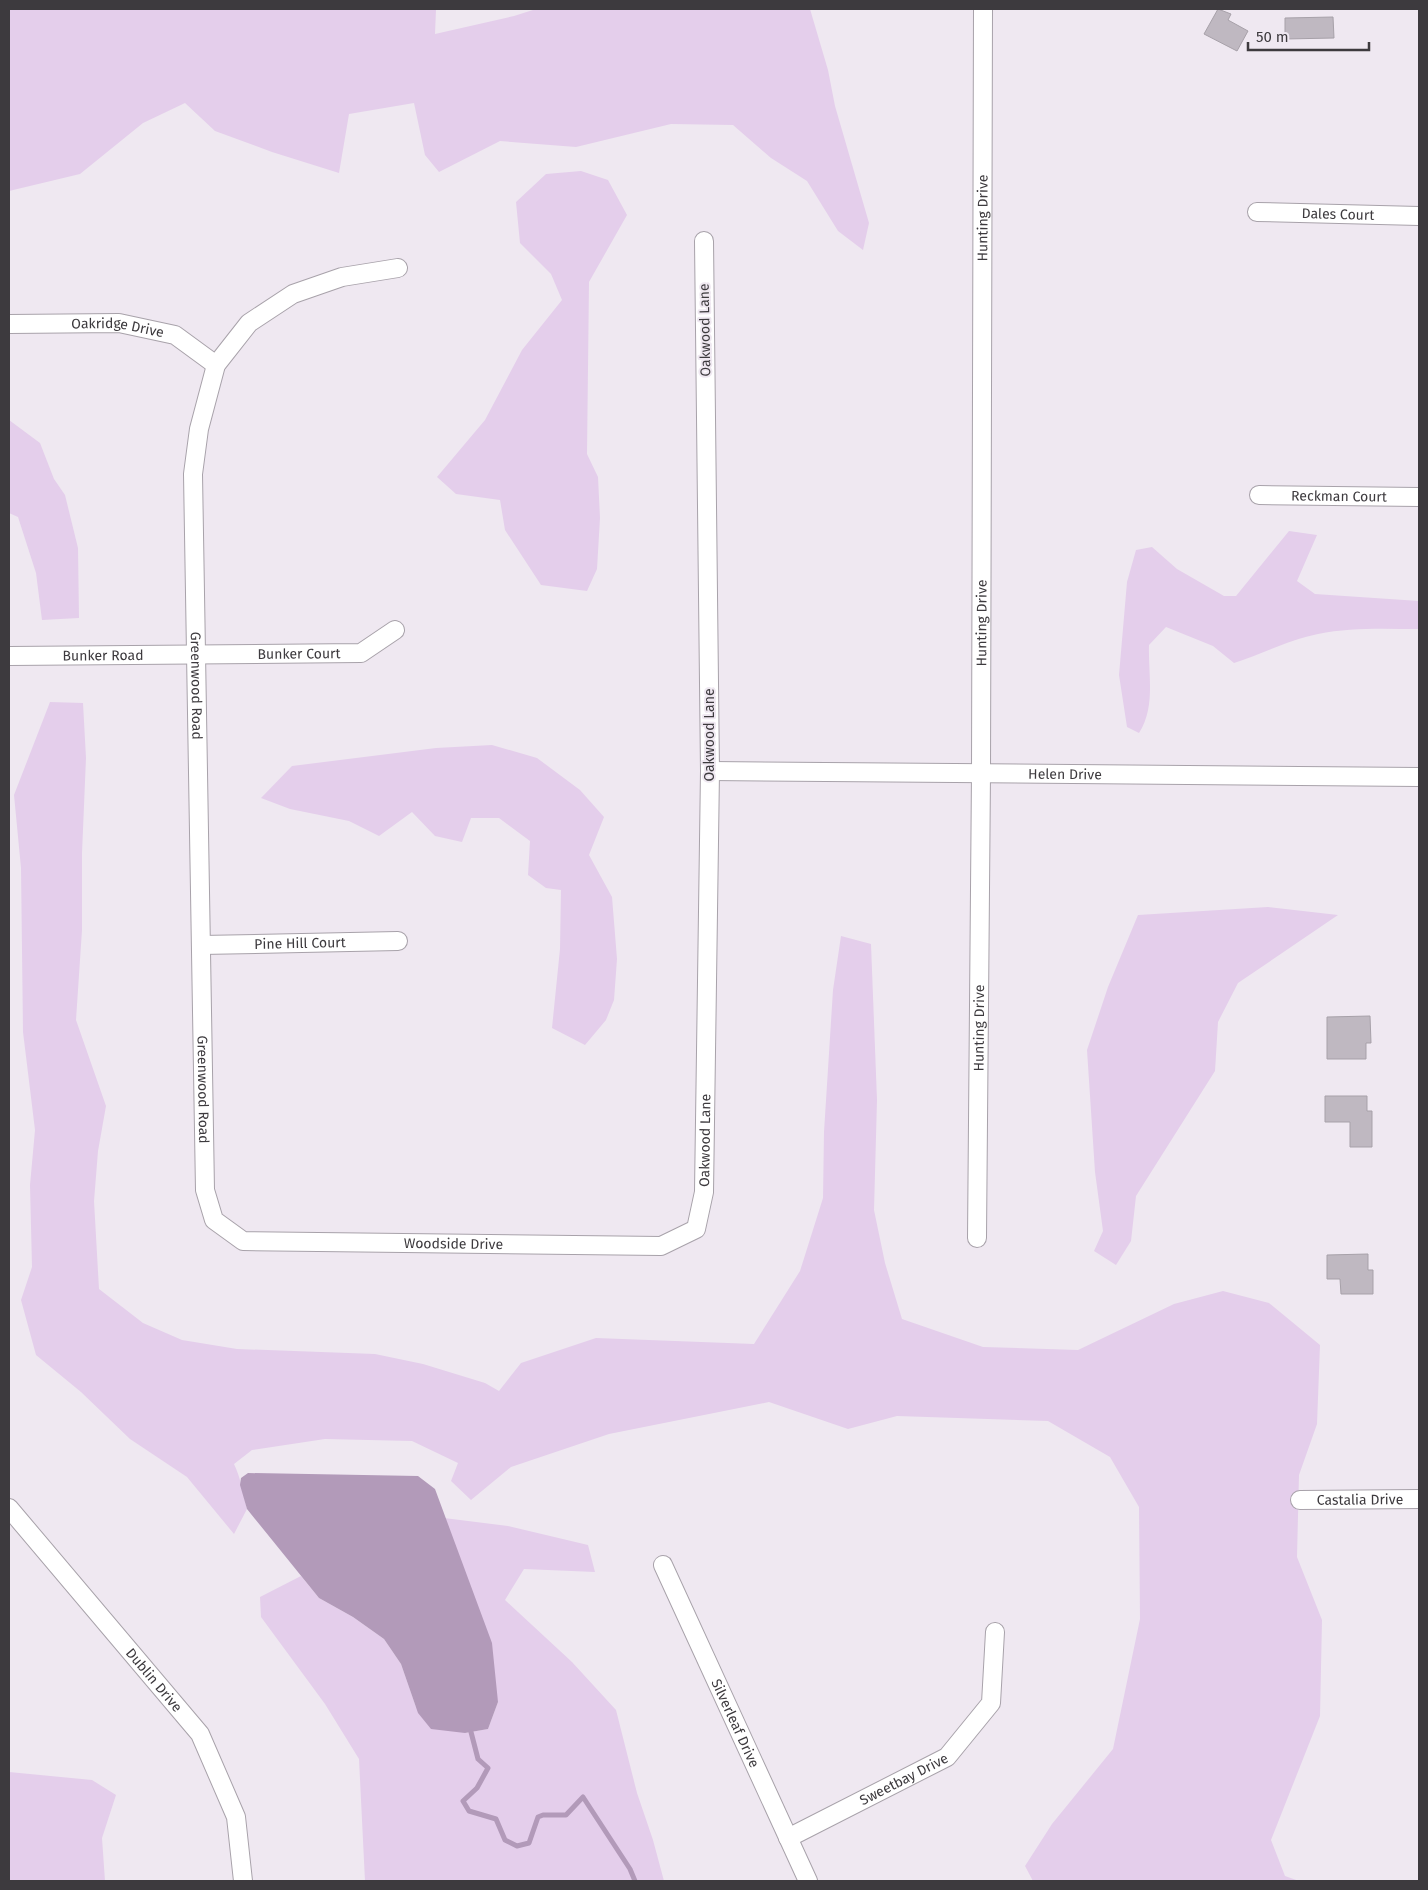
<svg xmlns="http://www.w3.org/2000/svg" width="1428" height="1890" font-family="'Fira Sans',sans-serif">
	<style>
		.green { fill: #e4ceeb }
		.water { fill: #b29ab9 }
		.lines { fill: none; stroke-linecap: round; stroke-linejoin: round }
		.stream { stroke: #b29ab9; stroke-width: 5 }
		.building { fill: #bfb8c1; stroke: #a7a1a9 }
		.street-casing { stroke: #a8a2aa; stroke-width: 20 }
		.street { stroke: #fff; stroke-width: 18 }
		.labels { text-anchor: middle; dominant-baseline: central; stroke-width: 4; stroke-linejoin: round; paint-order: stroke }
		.street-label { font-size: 14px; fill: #3d3a3e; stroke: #efe8f1 }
	</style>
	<rect width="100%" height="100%" fill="#efe8f1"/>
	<g class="green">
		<path d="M9 9H436L435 34 514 16 536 9H810L828 70 835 106 869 223 863 250 838 231 807 181 771 158 733 125 671 124 576 147 500 141 439 172 425 155 414 103 349 114 339 173 272 152 215 131 185 103 143 123 80 174 9 191Z"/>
		<path d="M581 171 608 180 627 215 589 282 587 454 598 477 600 518 597 569 587 591 541 585 505 530 500 500 456 494 437 477 485 420 522 350 562 300 551 274 520 243 516 202 546 174Z"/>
		<path d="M9 420 40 443 54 479 65 495 78 548 79 618 42 620 36 573 18 517 9 513Z"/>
		<path d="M1289 531 1317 535 1297 581 1315 594 1419 601V629C1386 629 1351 627 1318 634 1288 640 1262 654 1234 663L1213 646 1166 627 1149 645C1148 674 1156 707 1139 733L1127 727 1119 675 1127 582 1136 550 1152 547 1177 569 1224 596H1236Z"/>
		<path d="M50 702 83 703 86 758 82 853V930L76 1020 106 1106 98 1151 94 1201 99 1289 143 1323 182 1340 237 1349 375 1354 423 1364 485 1383 499 1391 521 1363 596 1338 754 1344 800 1271 823 1198 824 1132 833 990 841 936 871 944 877 1100 874 1210 885 1263 902 1319 983 1347 1078 1350 1174 1304 1223 1291 1269 1303 1320 1345 1317 1424 1299 1475 1297 1557 1322 1620 1320 1716 1271 1840 1285 1876 1299 1881H1033L1025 1866 1052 1824 1113 1749 1140 1619 1139 1507 1110 1457 1048 1421 897 1416 848 1429 769 1402 609 1434 511 1467 471 1500 451 1481 458 1463 412 1441 325 1439 252 1450 234 1464C241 1479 243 1493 247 1509L234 1534 187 1477 130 1439 81 1392 36 1355 21 1300 32 1267 30 1185 35 1130 23 1032 21 868 14 795Z"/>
		<path d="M492 745 537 758 580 790 604 817 589 855 612 897 617 959 614 1000 606 1020 585 1045 552 1028 560 949 561 890 546 888 528 875 530 841 499 818H471L462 842 435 836 412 812 379 836 349 821 290 809 261 798 292 766 436 748Z"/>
		<path d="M1268 907 1338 915 1238 983 1218 1022 1215 1071 1136 1196 1131 1241 1116 1265 1094 1251 1103 1231 1095 1172 1087 1050 1108 987 1138 915Z"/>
		<path d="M444 1518 508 1526 588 1545 595 1572 524 1569 505 1600 572 1662 616 1710 637 1793 653 1840 664 1881H365L359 1759 325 1704 261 1617 260 1597 301 1576 319 1598 353 1617 384 1639 401 1664 416 1707 465 1733 488 1729 498 1702Z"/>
		<path d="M9 1772 92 1780 116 1795 102 1838 105 1881H9Z"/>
	</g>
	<path class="water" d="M248 1473 418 1476 435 1489 492 1643 498 1702 488 1729 465 1733 431 1729 418 1713 401 1664 384 1639 353 1617 319 1598 247 1509 240 1485 241 1478Z"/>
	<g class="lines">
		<path class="stream" d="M471 1732 478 1759 488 1768 477 1788 463 1801 469 1811 496 1819 505 1840 517 1846 529 1843 538 1817 543 1815H566L583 1797 630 1869 635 1881"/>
	</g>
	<g class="building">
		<path d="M1218 9 1231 14 1228 20 1248 31 1237 51 1204 34Z"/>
		<path d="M1333 17 1334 38 1285 39V18Z"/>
		<path d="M1370 1016 1371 1043H1366V1059H1327V1017Z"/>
		<path d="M1325 1096H1367V1111H1372V1147H1350V1122H1325Z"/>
		<path d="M1368 1254V1270H1373V1294H1341L1340 1279H1327V1255Z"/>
	</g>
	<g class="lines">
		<g class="street-casing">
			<g id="street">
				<path id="s1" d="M1257 212 1419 216"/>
				<path id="s2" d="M398 268 342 277 293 294 249 323 216 365 199 429 193 474 205 1190 214 1220 243 1241 661 1246 696 1229 704 1192 710 771 704 241"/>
				<path id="s3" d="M9 324 119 323 175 335 216 365"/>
				<path id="s4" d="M1259 495 1419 497"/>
				<path id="s5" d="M9 656 361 653 395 630"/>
				<path id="s6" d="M710 771 1419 777"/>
				<path id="s7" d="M201 945 398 941"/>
				<path id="s8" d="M977 1238 981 773 983 9"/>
				<path id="s9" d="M1300 1500 1419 1499"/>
				<path id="s10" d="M9 1508 200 1734 236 1817 243 1881"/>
				<path id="s11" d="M663 1565 808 1881"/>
				<path id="s12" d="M788 1838 947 1757 991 1703 995 1632"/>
			</g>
		</g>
		<use href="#street" class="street"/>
	</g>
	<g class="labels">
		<g class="street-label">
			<text stroke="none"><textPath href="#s1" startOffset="81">Dales Court</textPath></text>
			<text stroke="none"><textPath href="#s8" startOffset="1020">Hunting Drive</textPath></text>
			<text stroke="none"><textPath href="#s3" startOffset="109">Oakridge Drive</textPath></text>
			<text transform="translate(705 330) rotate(-91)">Oakwood Lane</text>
			<text stroke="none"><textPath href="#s4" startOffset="80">Reckman Court</textPath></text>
			<text stroke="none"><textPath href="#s8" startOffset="615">Hunting Drive</textPath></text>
			<text stroke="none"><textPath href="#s5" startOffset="290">Bunker Court</textPath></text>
			<text stroke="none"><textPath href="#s5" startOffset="94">Bunker Road</textPath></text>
			<text stroke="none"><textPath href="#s2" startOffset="538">Greenwood Road</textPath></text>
			<text transform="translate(709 735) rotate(-90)">Oakwood Lane</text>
			<text stroke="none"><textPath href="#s6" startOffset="355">Helen Drive</textPath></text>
			<text stroke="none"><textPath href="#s7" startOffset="99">Pine Hill Court</textPath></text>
			<text stroke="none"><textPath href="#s8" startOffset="210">Hunting Drive</textPath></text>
			<text stroke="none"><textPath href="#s2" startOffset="942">Greenwood Road</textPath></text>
			<text stroke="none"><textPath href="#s2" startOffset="1656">Oakwood Lane</textPath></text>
			<text stroke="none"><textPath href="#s2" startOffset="1320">Woodside Drive</textPath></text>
			<text stroke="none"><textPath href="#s9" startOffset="60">Castalia Drive</textPath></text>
			<text stroke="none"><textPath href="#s10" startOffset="225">Dublin Drive</textPath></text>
			<text stroke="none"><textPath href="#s11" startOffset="174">Silverleaf Drive</textPath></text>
			<text stroke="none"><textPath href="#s12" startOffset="130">Sweetbay Drive</textPath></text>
		</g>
	</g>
	<rect width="1428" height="1890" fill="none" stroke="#3d3a3e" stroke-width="20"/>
	<path d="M1248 42v8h121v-8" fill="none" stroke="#3d3a3e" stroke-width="2.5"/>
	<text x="1256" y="42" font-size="15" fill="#3d3a3e" stroke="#efe8f1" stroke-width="4" paint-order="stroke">50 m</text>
</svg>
